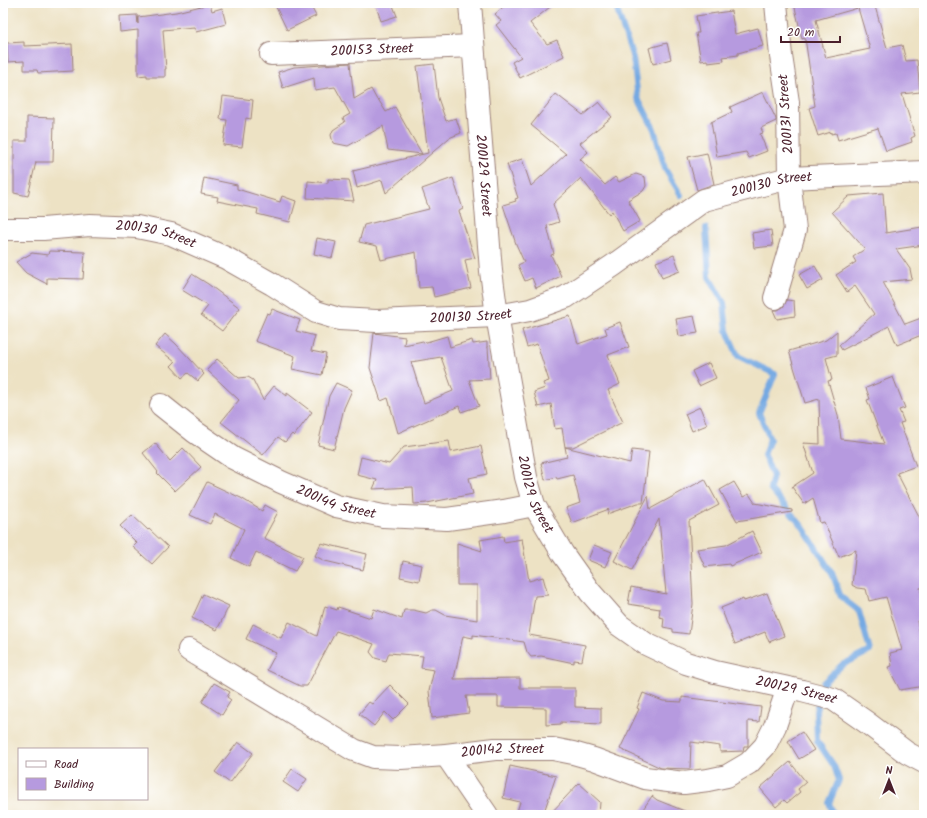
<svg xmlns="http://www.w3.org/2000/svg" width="927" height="818" font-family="Kalam,sans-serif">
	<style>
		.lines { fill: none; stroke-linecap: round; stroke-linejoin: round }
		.stream { stroke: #74a9e2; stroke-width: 6 }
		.building { fill: #b69adf; fill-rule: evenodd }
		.minor-casing { stroke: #9c8078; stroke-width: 24 }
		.minor { stroke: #fff; stroke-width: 22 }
		.labels { text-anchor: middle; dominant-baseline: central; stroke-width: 3.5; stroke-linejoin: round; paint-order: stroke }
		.street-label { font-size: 14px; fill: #4a1f2b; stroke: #fff }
	</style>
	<rect width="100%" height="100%" fill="#fff"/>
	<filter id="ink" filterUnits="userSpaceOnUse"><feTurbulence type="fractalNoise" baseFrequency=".025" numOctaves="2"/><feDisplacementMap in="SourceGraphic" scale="8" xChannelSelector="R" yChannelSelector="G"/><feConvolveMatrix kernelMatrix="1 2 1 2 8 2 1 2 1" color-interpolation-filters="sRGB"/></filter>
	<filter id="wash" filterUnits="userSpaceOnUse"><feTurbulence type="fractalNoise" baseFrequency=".012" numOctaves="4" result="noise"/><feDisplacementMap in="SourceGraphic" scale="16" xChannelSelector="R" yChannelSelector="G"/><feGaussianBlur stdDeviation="0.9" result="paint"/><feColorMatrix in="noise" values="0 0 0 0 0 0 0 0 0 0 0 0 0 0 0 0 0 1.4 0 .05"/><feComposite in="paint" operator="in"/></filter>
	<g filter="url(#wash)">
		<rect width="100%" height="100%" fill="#ede2c4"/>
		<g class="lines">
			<g class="stream">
				<path d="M618 3 616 7 633 58 638 98 654 129 665 169 681 195"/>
				<path d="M706 228 709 277 724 303 727 331 738 356 775 374 759 413 770 439 764 455 773 476 770 489 803 527 832 573 841 597 859 611 870 651 842 665 823 683 816 711 817 741 834 766 839 780 829 803 834 815"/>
			</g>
		</g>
		<g id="blocks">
			<g class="building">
				<path d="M274 3H309L316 16 287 30Z"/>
				<path d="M375 3H392L397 16 381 21Z"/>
				<path d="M508 3H555L530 23 547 44 557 40 564 56 520 78 512 62 521 57 496 25 501 21 495 14Z"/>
				<path d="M794 3H874L887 48 902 45 906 61 917 60 920 92 902 94 915 136 911 138 912 142 886 151 878 128 838 140 836 133 831 134V132L818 136 809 108 815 106 805 38 802 39ZM858 8 870 49 826 58 816 20Z"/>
				<path d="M210 4 212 11 222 8 226 24 196 32 194 27 163 30 166 69H165V77H147V75L138 76V30L120 32 119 16 137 15 138 24V17L176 12Z"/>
				<path d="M731 11 735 34 758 28 763 46 738 53V55L723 57 724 61 708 63 707 60 701 61 696 33H699L696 16Z"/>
				<path d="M24 42V46L72 44 73 71 38 73 37 70H24V61L8 62 7 43Z"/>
				<path d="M667 43 671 59 653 64 649 48Z"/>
				<path d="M350 63 354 99 371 89 377 100 378 99 386 112 395 107 422 154 388 150 383 126 348 146 333 143 331 135 333 130 345 122 343 118 350 114 335 87 315 90 314 78 283 88 278 72 294 67Z"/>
				<path d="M434 64 438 98 446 121 456 118 461 133 449 138 386 193 382 180 357 188 353 171 428 153 417 66Z"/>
				<path d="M763 92 776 119V121L761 128 763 133 760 134 767 151 749 158 746 152 717 157 711 122 732 112 730 107Z"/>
				<path d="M556 94 583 115 599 102 612 117 580 143 588 152 580 159 605 185 615 177 619 182 636 174 645 177 646 186 643 191 628 200 640 221 623 231 612 211 609 214 581 178 553 204 559 222 547 226 554 254 551 255 561 276 536 288 532 278 525 281 518 265 524 262 516 244 503 205 516 201 515 199 518 198 507 164 522 159 531 186 566 154 531 125Z"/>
				<path d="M223 96 253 100 251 119 246 118 242 147 223 145 227 120 220 119Z"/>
				<path d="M27 117 54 118 53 162H36L28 196 14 193V141H27Z"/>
				<path d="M707 153 714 184 697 190 688 157Z"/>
				<path d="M204 178 237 185V189L280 202 282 196 296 201 290 222 257 214 258 209 217 201 218 197 201 194Z"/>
				<path d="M453 178 463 209 459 211 475 258 465 260 471 288 434 297 432 287 419 288 416 252 381 260 377 246 359 242 364 225 429 209 422 189Z"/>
				<path d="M328 179 349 180 354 201 307 198 308 181 328 183Z"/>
				<path d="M883 193 886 233 922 227 924 245 896 249 910 269 912 279 883 282 905 324 924 317V334L897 345 889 326 842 350 839 345 874 314 855 286 847 292 836 275 856 262 853 257 865 249 832 212 849 196Z"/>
				<path d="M771 230 773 246 754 248 752 233Z"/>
				<path d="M317 238 336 242 332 258 314 254Z"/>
				<path d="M49 251 85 252 83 279 47 278V284L26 273 16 262 32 253 48 255Z"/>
				<path d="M674 255 680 271 662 278 656 262Z"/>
				<path d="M815 266 823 280 807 289 799 275Z"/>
				<path d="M192 274 208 284 240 308 222 331 201 315 208 306 182 290Z"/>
				<path d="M787 300 794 301 795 316 777 319 773 310H778L783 307Z"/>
				<path d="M272 309 300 320 296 331 315 336 311 351 326 354 322 375 292 369 295 356 255 341 267 313 270 314Z"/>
				<path d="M570 316 578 344 607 334 605 328 620 322 629 347 608 355 620 384 608 390 623 422 573 447H565L562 428 555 429 551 404 538 407 534 392 545 388 543 383 549 381 537 344 527 347 522 330Z"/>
				<path d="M694 316 698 333 679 336 676 319Z"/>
				<path d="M837 331V355L826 358 832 380 828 381 838 415 841 439 884 444 867 400 870 399 866 388 893 377 905 408 899 410 904 422 900 423 916 466 897 473 924 526V587L920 588 924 602V619L917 621 924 651V686L900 690 888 667 892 666 890 653 902 650 886 597 869 601 866 589 857 588 852 585 856 550 839 557 824 522 820 523 813 498 804 504 792 487 813 473 803 443 820 444 819 399 805 403 789 351 826 340Z"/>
				<path d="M374 333 405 337 404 345 423 341V343L447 336 450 347 472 340 473 344 487 342V347H488L490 379 469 380 479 406 461 412 459 406 398 433 388 398 381 401 370 368ZM441 357 453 391 424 403 411 362Z"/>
				<path d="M165 334 176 344 204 374 198 381 188 373 182 378 171 366 175 362 155 346Z"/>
				<path d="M217 359 239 378 248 377 253 380 263 400 274 386 287 396V393L312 412 294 436 292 434 285 442 278 437 263 455 221 422 239 400 207 370Z"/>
				<path d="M709 363 716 378 699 386 692 371Z"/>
				<path d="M336 383 352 390 344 408 334 449 318 445 329 396Z"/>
				<path d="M700 407 707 425 692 431 685 414Z"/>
				<path d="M449 441 451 452 481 446 487 474 469 478 473 494 427 503 414 504 413 487 373 489 377 480 357 475 361 457 389 464 404 447Z"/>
				<path d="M155 443 170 461 183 448 201 467 175 491 157 473 158 472 143 453Z"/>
				<path d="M565 447 630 463 632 450 649 452 643 503H638L607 514 609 509 572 523 566 508 580 503 573 475 557 479 556 477 545 480 541 463 567 457Z"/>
				<path d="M705 479 719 505 689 521 693 604 689 634 673 632V629L663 627 664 618 659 617 660 609 628 604 631 587 666 594 659 519 632 570 614 561 648 496 650 509Z"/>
				<path d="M207 482 241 498 262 511 265 505 278 512 264 538 303 557 295 571 256 552 249 567 231 558 244 529 215 514 210 524 190 515Z"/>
				<path d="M734 482 743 497 749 494 755 503 792 510V512L737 521 720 490Z"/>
				<path d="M132 515 148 530 149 529 168 547 152 564 133 547 137 543 120 526Z"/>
				<path d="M752 531 762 552 730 566 729 564 705 567 697 549 726 545Z"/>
				<path d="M503 536 504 542 522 539 529 581 543 577 548 595 535 596 529 635 585 645 582 661 574 660V663L541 656 531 657 527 652 524 642 473 635V638L463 636 454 679 520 678V688H575V707L601 708V724L561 722V724L546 725V708L498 707V696H466L469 713 432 718 429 691 434 670 421 668 423 656 389 653 386 661 375 658 370 652 374 644 336 631 307 686H300L267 670 276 653 246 639 253 624 281 638 289 622 317 636 325 606 337 610 338 607 371 618 374 609 402 619 404 610H413L426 613 432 610H436L445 615 477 620V585H457V543L482 551 480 540Z"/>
				<path d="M321 543 367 554 363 570 325 561 315 556Z"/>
				<path d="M594 545 612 552 605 567 588 560Z"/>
				<path d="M403 561 422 565 419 581 400 577Z"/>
				<path d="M767 593 784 636 769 642 765 632 735 644 721 608 743 599 744 601Z"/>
				<path d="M203 594 229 606 217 630 192 618Z"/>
				<path d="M214 683 230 692 227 697 231 700 222 715 202 702Z"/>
				<path d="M390 685 409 704 393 720 385 712 374 726 359 714 369 702 372 704Z"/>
				<path d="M643 693 663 701 682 702V697L761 707 759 722 748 721V746H744L743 751 720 752V746L691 742 690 769 661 768 620 749 639 709 637 708Z"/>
				<path d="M802 732 814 750 799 759 788 741Z"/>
				<path d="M238 742 253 753 230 783 215 772Z"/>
				<path d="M790 762 806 782 798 789 800 792 787 803 784 800 776 807 760 788Z"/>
				<path d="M510 766 556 776 543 815H516L520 802 503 798Z"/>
				<path d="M292 769 307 779 298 792 283 782Z"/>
				<path d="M579 783 600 802 599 815H549Z"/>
				<path d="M652 796 657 800 692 814V815H639Z"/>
			</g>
		</g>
	</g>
	<g filter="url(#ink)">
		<use href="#blocks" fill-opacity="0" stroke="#9c8078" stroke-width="1"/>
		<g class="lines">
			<g class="minor-casing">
				<g id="minor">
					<path id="s1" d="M470 3 491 271 497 316 526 477 534 505 563 554 590 592 619 625 646 644 686 663 715 672 802 691 833 699 866 722 907 753 924 762"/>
					<path id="s2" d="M271 54 473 46"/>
					<path id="s3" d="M3 229H43L90 225 137 227 171 234 226 258 272 284 316 312 339 319 376 321 497 316 530 310 566 297 614 265 704 200 789 178 924 172"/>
					<path d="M775 298 795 230 789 178 788 102 781 56 776 3"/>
					<path id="s4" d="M161 405 195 432 233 458 281 482 336 506 383 516 447 519 504 511 534 505"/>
					<path id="s5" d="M189 650 354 750 373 757 401 758 446 755 495 749H553L573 753 594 759 645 778 684 783 708 780 727 776 749 763 765 746 775 726 788 688"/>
					<path d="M446 755 487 815"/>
				</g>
			</g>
			<use href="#minor" class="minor"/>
		</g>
	</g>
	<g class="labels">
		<g class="street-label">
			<text stroke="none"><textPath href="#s2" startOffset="101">200153 Street</textPath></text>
			<text transform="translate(786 114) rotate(-94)">200131 Street</text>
			<text stroke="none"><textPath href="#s1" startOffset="173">200129 Street</textPath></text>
			<text stroke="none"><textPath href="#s3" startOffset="826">200130 Street</textPath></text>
			<text stroke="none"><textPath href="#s3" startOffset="154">200130 Street</textPath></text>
			<text stroke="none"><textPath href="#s3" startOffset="490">200130 Street</textPath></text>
			<text stroke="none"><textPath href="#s1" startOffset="497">200129 Street</textPath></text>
			<text stroke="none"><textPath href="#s4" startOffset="202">200144 Street</textPath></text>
			<text stroke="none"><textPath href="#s1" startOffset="845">200129 Street</textPath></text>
			<text stroke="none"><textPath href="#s5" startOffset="343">200142 Street</textPath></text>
		</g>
	</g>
	<rect width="927" height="818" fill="none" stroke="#fff" stroke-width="16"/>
	<rect x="18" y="748" width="130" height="52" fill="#ffffff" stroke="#b7a5aa"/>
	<rect x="26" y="761" width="20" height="6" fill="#ffffff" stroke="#b7a5aa"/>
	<text x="54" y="768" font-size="12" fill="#4a1f2b">Road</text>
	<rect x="26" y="778" width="20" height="12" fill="#b69adf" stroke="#b7a5aa"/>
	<text x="54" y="788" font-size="12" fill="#4a1f2b">Building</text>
	<g transform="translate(889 780)" stroke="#ffffff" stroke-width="3" paint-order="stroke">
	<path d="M0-3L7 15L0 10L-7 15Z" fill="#4a1f2b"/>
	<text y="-6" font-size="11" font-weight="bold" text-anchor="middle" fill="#4a1f2b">N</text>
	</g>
	<path d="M781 36v6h59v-6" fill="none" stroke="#4a1f2b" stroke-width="2"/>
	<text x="787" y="36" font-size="12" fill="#4a1f2b" stroke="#ffffff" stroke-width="3" paint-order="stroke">20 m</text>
</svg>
